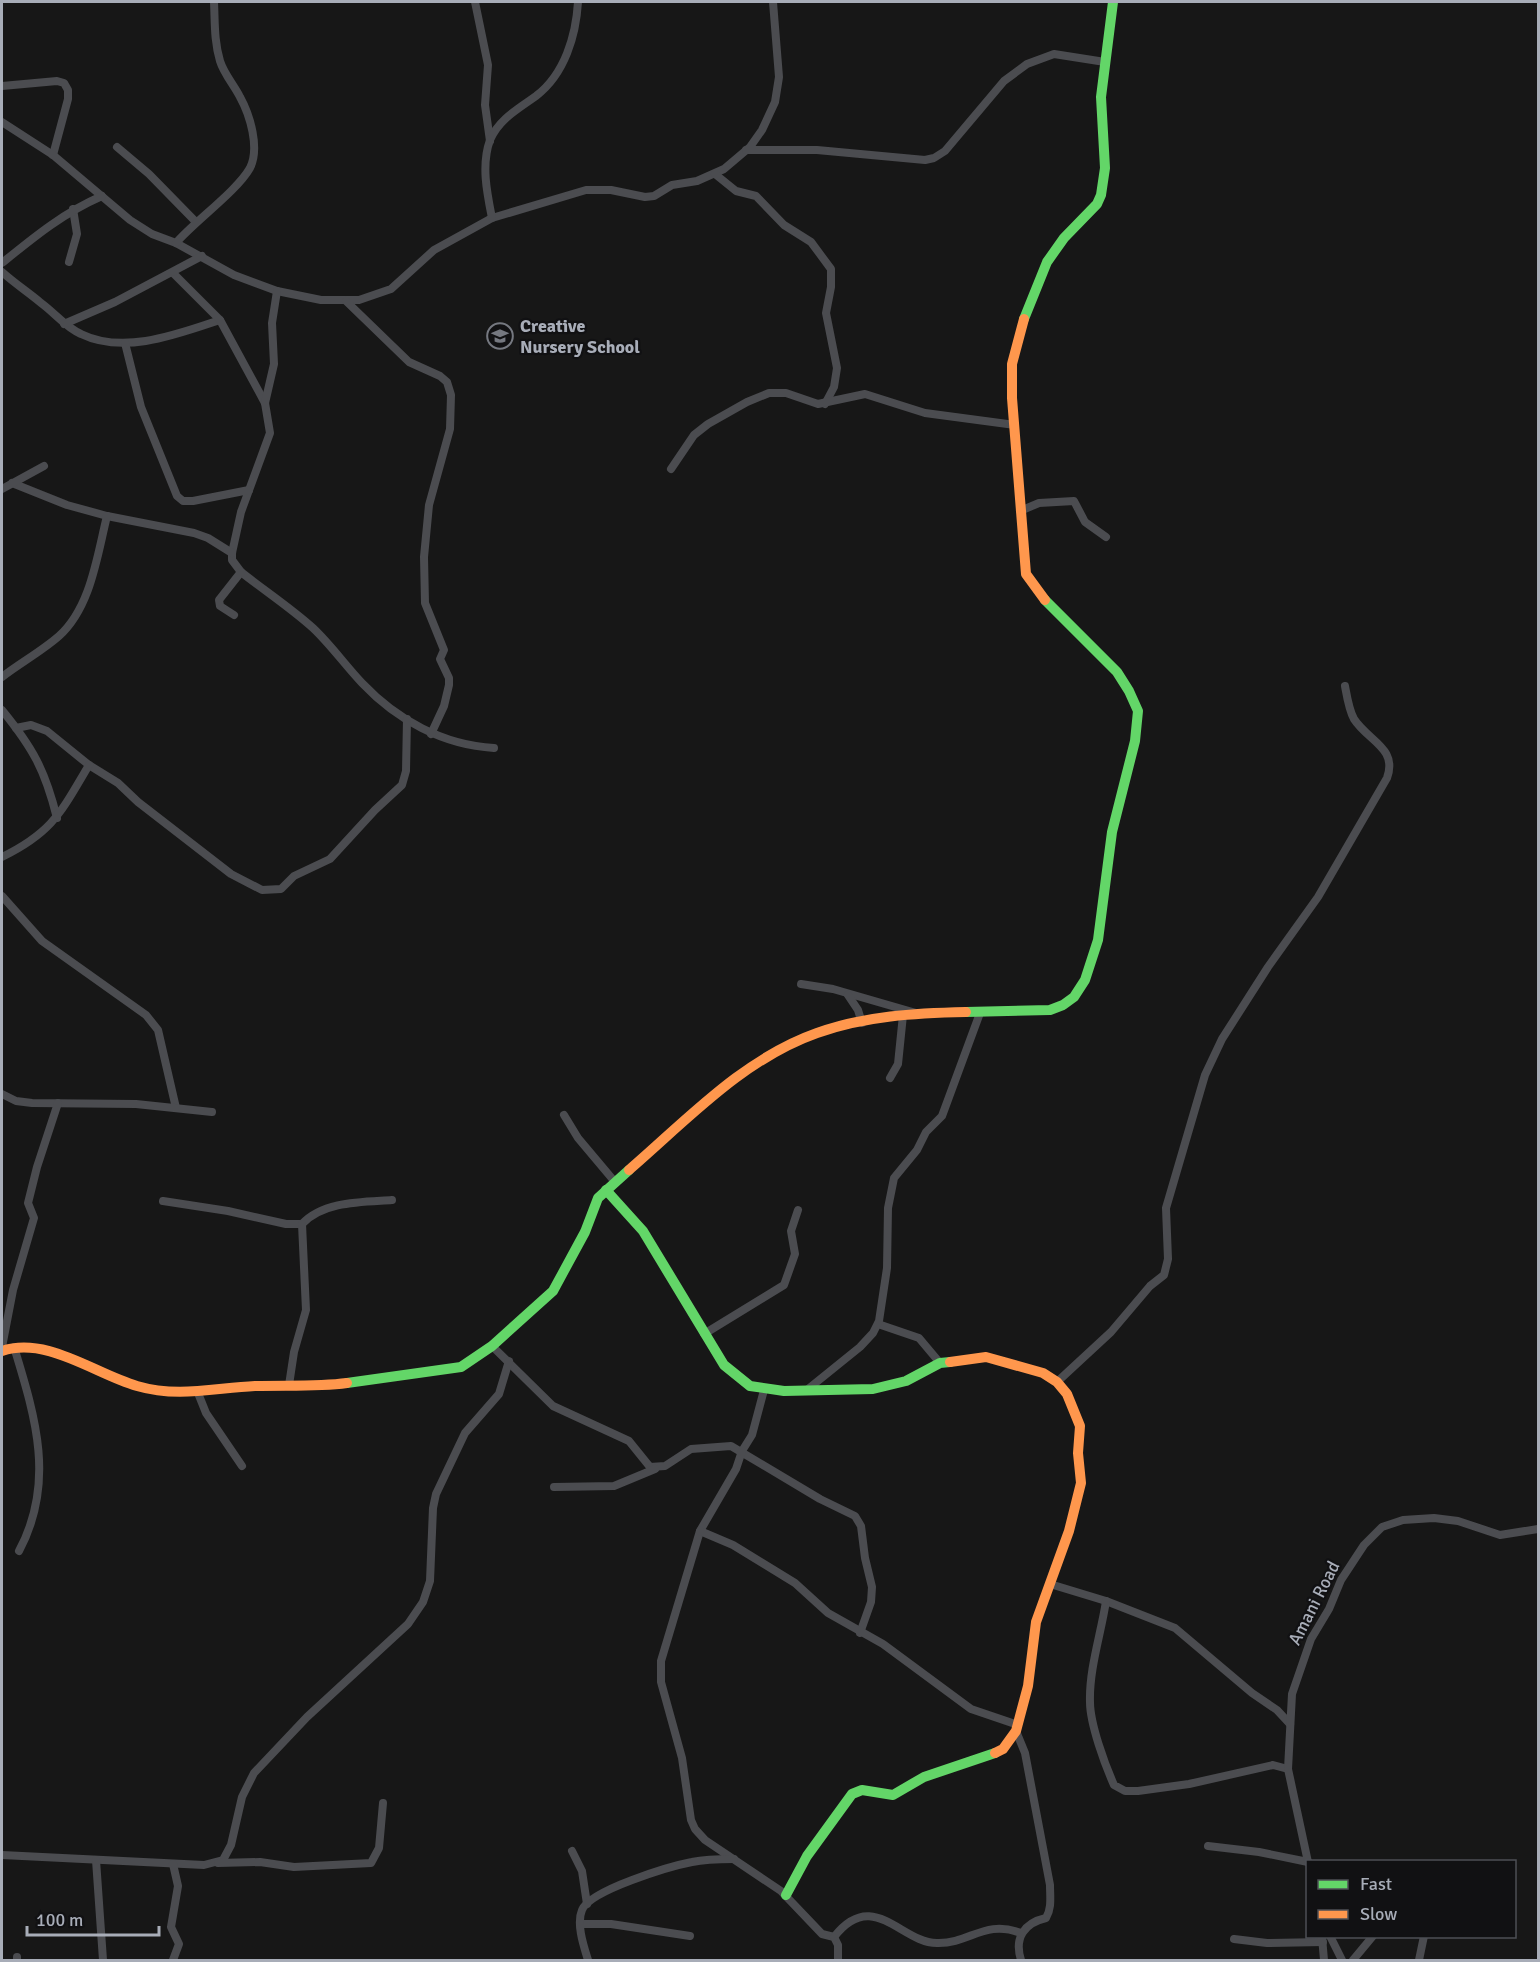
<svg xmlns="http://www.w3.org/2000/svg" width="1540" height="1962" font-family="Signika,sans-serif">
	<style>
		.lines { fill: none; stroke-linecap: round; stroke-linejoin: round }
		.street { stroke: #4b4c50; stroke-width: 8 }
		.fast { stroke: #63d668; stroke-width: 10 }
		.slow { stroke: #ff974d; stroke-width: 10 }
		.labels { text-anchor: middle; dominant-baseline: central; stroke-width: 4.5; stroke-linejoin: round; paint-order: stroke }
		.poi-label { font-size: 18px; font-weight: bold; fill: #a8adb8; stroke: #111113; text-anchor: start }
		.street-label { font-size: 18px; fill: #a8adb8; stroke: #111113 }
	</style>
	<rect width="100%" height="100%" fill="#171717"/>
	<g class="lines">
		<g class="street">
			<path d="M475 2 488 65 485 105 490 141"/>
			<path d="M2 86 57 81 64 83 68 90V99L53 155"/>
			<path d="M2 122 53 155 130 220 152 234 176 243 234 275 277 291 321 300H359L391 289 434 250 492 218 586 190H611L645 197 654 196 672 185 697 181 724 169 750 147 762 130 775 102 779 77 773 2"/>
			<path d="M117 147 149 174 195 221"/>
			<path d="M746 150H817L925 160 934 158 945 151 1004 81 1027 64 1054 54 1105 62"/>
			<path d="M715 174 736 191 756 196 784 225 811 242 831 269V287L826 313 837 368 834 387 825 404"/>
			<path d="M492 218C487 193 481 165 490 140 499 119 518 109 536 96 565 74 576 35 578 2"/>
			<path d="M176 243C195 221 237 191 250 168 260 148 250 115 240 97 234 85 224 74 220 61 214 41 215 22 214 2"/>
			<path d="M69 262 77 234 73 209"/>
			<path d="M2 263C34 237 63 213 102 196"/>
			<path d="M2 272C14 283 28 292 41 303 55 313 65 327 81 334 124 355 178 334 220 320"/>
			<path d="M173 273 220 320 265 403"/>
			<path d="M277 291 272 323 274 364 265 403 270 433 241 512 232 553V560L241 572C265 591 291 608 313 628 331 645 345 665 362 683 397 720 443 745 494 748"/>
			<path d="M346 301 409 362 440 376 447 382 451 395 450 429 429 505 424 557 425 603 444 650 440 659 449 678V685L444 706 431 734"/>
			<path d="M64 324 115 302 202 256"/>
			<path d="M125 343 141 407 177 496 183 501H193L249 490"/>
			<path d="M671 469 694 435 708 424 747 402 769 393H786L818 404 865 394 925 413 1015 425"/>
			<path d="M12 483 67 505 107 516 194 533 208 538 232 553"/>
			<path d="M2 489 44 466"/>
			<path d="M1020 511 1039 503 1074 501 1085 522 1106 537"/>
			<path d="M234 615 220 606 219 600 241 572"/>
			<path d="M2 677C20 663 42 651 59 636 91 607 97 556 107 516"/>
			<path d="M2 710C33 748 45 770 57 818"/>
			<path d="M16 728 31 725 47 731 89 765 118 783 138 802 231 874 262 890 281 889 294 876 330 859 375 810 402 785 406 771 407 719"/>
			<path d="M2 857C53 832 61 812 89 765"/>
			<path d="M2 896 42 941 146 1015 158 1030 176 1108"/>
			<path d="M801 984 833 989 916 1013"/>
			<path d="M848 995 858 1010 862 1023"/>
			<path d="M890 1078 898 1064 903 1015"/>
			<path d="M2 1094 16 1101 32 1103 136 1104 212 1112"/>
			<path d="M564 1115 578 1138 615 1182"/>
			<path d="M163 1201 228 1211 286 1224H302C323 1201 362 1202 392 1200"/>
			<path d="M878 1324 919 1338 940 1363"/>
			<path d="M704 1334 784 1285 795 1254 791 1231 798 1210"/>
			<path d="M492 1346 553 1406 629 1441 650 1467 665 1466 691 1449 731 1446 820 1499 855 1516 861 1526 865 1558 872 1587 871 1602 860 1633"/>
			<path d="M2 1347 13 1290 34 1218 28 1203 37 1167 58 1103"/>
			<path d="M14 1347C35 1416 56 1482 19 1551"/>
			<path d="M1057 1382 1111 1332 1150 1286 1164 1275 1168 1259 1166 1208 1205 1075 1222 1039 1268 967 1318 897 1387 778C1398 748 1368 741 1354 719 1349 710 1347 697 1345 686"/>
			<path d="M289 1385 294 1352 306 1310 302 1224"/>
			<path d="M808 1389 860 1347 873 1333 879 1321 887 1268 888 1208 894 1178 917 1150 926 1132 942 1116 980 1013"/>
			<path d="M764 1390 752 1435 742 1451 736 1469 700 1531 661 1661V1682L682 1758 691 1820 695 1829 705 1840 781 1891 822 1934 834 1937 838 1945V1960"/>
			<path d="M198 1393 206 1413 242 1466"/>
			<path d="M554 1487 614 1486 655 1469"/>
			<path d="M700 1531 733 1545 795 1583 828 1613 883 1644 971 1709 1018 1725"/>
			<path d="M1050 1584 1106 1601 1175 1628 1252 1693 1277 1710 1290 1724"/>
			<path d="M1106 1601C1101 1634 1089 1669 1090 1702 1090 1724 1105 1765 1114 1785L1125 1791H1138L1189 1784 1273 1765 1288 1769"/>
			<path d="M1016 1731 1025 1753 1050 1885C1050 1897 1052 1908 1046 1918 1024 1923 1014 1938 1021 1960"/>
			<path d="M1208 1846 1259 1852 1308 1862"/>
			<path d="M572 1851 582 1871 587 1904"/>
			<path d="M2 1855 204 1865 223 1860 231 1845 242 1797 254 1773 307 1717 408 1624 423 1602 430 1581 433 1508 436 1494 465 1433 499 1394 509 1361"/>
			<path d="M96 1860 103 1960"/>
			<path d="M1308 1862 1288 1769 1292 1694 1311 1639 1329 1609 1341 1580 1364 1545 1382 1527 1403 1520 1434 1518 1458 1521 1500 1535 1538 1529"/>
			<path d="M218 1863 260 1862 294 1867 371 1863 379 1848 383 1803"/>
			<path d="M581 1924H611L690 1936"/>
			<path d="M1330 1936 1342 1960"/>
			<path d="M834 1937C873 1887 901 1943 937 1943 970 1944 984 1919 1021 1933"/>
			<path d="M1322 1937 1324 1960"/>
			<path d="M1234 1939 1267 1943 1323 1942"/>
			<path d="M17 1960V1957"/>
			<path d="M173 1960 179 1944 171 1927 178 1886 173 1864"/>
			<path d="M588 1960C584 1947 576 1924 582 1910 590 1890 671 1866 692 1862 706 1859 720 1859 734 1859"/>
			<path d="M1353 1960 1373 1936"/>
			<path d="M1419 1960 1424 1936"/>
		</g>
		<g class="fast">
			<path d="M1024 319 1047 262 1064 238 1097 204 1101 195 1105 168 1101 97 1113 2"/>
			<path d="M966 1012 1050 1010 1063 1005 1074 997 1085 980 1098 940 1112 832 1135 741 1138 711 1129 691 1117 672 1045 600"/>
			<path d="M606 1190 643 1231 724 1365 750 1386 784 1391 873 1389 906 1381 940 1363 950 1362"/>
			<path d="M347 1383 461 1367 492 1346 553 1291 585 1232 598 1198 629 1170"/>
			<path d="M786 1895 807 1856 852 1794 862 1790 893 1795 924 1777 995 1753"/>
		</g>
		<g class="slow">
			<path d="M1024 319 1012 364V398L1026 574 1045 600"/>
			<path d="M629 1170C687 1120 743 1059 817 1033 864 1016 916 1013 966 1012"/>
			<path d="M2 1351C47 1336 95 1374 137 1386 178 1398 214 1388 255 1386 286 1385 317 1387 347 1383"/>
			<path d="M950 1362 986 1357 1043 1373 1057 1382 1067 1394 1080 1426 1078 1453 1081 1483 1069 1531 1036 1622 1028 1686 1016 1731 1003 1749 995 1753"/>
		</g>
	</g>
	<defs>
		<g id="school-ring" transform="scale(1.35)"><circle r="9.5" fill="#111113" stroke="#757880" stroke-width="1.5"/><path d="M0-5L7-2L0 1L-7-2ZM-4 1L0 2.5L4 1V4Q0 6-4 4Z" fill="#757880"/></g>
	</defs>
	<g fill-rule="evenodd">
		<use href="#school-ring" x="500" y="336"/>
	</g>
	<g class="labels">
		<g class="poi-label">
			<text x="520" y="326">Creative<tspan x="520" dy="21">Nursery School</tspan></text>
		</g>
		<g class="street-label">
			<text transform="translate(1314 1603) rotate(-63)">Amani Road</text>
		</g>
	</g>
	<rect width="1540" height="1962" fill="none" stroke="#a8adb8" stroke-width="6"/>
	<rect x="1306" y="1860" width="210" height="78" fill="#111113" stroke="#4d4f55" stroke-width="1.5"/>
	<rect x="1318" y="1880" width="30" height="9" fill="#63d668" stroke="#4d4f55" stroke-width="1.5"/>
	<text x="1360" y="1890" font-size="18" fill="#a8adb8">Fast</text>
	<rect x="1318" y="1910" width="30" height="9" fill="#ff974d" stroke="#4d4f55" stroke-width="1.5"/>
	<text x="1360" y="1920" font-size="18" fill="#a8adb8">Slow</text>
	<path d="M27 1926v9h132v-9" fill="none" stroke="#a8adb8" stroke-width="3"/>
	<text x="36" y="1926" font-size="18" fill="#a8adb8" stroke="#111113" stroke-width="4.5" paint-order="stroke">100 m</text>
</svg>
